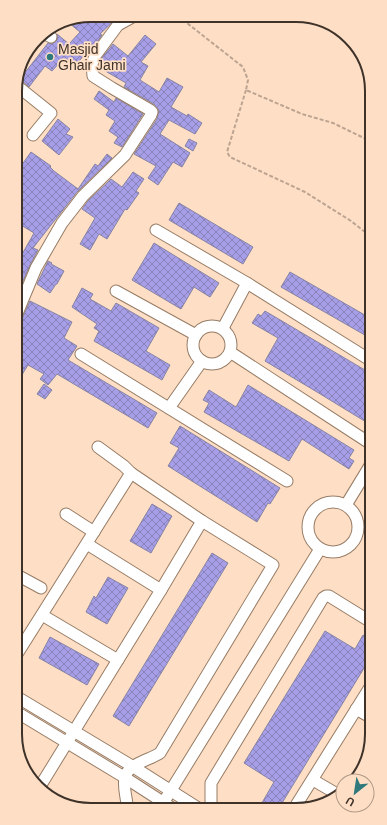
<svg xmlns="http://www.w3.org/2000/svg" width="387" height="825" font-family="Arial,sans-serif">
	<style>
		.building { fill: url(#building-cross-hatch); stroke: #8683a3 }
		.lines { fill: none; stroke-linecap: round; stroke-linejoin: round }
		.street-casing { stroke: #977c65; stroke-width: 13 }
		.path { stroke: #bda491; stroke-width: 2; stroke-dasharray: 4 2; stroke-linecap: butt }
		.street { stroke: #fff; stroke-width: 11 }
		.poi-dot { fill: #2f797d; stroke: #fedfc6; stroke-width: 1.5 }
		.labels { text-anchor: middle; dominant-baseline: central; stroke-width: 3.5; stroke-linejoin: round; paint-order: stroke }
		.poi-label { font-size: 14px; fill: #3e3229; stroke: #fedfc6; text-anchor: start }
		.rim { fill: none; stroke: #3e3229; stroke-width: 2 }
	</style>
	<defs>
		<pattern id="building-cross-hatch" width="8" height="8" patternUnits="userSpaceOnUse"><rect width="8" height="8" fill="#a69fe7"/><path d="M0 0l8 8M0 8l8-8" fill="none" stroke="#8982bb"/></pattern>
	</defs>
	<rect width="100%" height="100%" fill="#fedfc6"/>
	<g class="building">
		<path d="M91 15H120L100 34 102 35 88 55 86 53 73 68 63 59 52 71 45 66 29 87 20 79 48 43 52 44 57 40V34L69 44 80 32 69 23Z"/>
		<path d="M145 35 156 44 141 62 148 66 140 80 159 92 167 78 183 87 171 107 187 116 188 114 202 123 195 134 169 120 160 134 190 153 182 167 173 162 158 185 148 178 156 166 134 154 157 119 159 110 154 104 124 87 126 83 107 72 99 65 101 59 113 44 128 56Z"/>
		<path d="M99 91 114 102 116 98 143 114 122 147 114 143 118 137 109 131 115 121 106 115 109 110 94 99Z"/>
		<path d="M58 119 70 129 66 134 73 137 59 155 42 141Z"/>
		<path d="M189 139 197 143 193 151 185 146Z"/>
		<path d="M31 152 51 166 50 167 54 171 78 189 95 164 98 166 107 154 112 158 77 192 33 248 38 250 30 265 16 297V265L34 233 16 222V162L21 166Z"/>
		<path d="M133 172 144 179 136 191 139 193 127 210 125 209 107 239 99 234 90 250 80 244 95 218 82 209 88 201 111 179 122 187Z"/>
		<path d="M179 203 253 247 243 264 169 220Z"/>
		<path d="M154 243 219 283 210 297 194 287 181 309 132 280Z"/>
		<path d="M48 261 52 263 51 264 64 271 57 284H56L50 293 37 284Z"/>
		<path d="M290 272 370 318V338L281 287Z"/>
		<path d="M82 288 93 294 90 299 111 311 116 303 159 328 146 351 170 365 162 380 94 341 99 331 94 328 97 324 72 307Z"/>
		<path d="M30 301 72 322 64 338 77 346 68 360 157 413 148 428 57 374 48 385 40 379 44 374 28 365 17 383 16 324 22 319Z"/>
		<path d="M265 311 370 373 371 425 317 392 265 361 278 338 252 323 258 314 261 316Z"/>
		<path d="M44 384 52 390 45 399 37 394Z"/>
		<path d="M248 385 354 450 349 458 354 461 349 469 302 439 289 461 204 412 209 403 203 400 209 390 236 407Z"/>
		<path d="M180 426 280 488 270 504 268 503 257 522 168 466 179 448 170 443Z"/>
		<path d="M152 504 172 516 151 553 130 541Z"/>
		<path d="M212 553 228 563 129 726 113 716Z"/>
		<path d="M108 577 128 588 107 624 86 612 94 596 96 598Z"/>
		<path d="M325 631 355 649 363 635 371 640 372 655 279 808H259L274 782 244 763Z"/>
		<path d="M50 637 99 664 87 685 39 658Z"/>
	</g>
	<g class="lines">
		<g class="street-casing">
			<g id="street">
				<path d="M43 33 51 37"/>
				<path d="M16 85 51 113 33 135"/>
				<path d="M156 230 247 283 370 360"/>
				<path d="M116 291 196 335"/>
				<path d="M16 316 36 268 62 223 83 196 125 155 151 115 152 112 150 110 112 88 93 76 92 64 95 56 118 25 136 15"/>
				<circle cx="212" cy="345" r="19"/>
				<path d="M223 328 247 283"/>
				<path d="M230 352 371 444"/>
				<path d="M81 354 287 481"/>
				<path d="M169 408 202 361"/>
				<path d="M98 447 124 466 131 473 202 521 273 565 160 753C150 760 127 764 125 778 123 786 126 796 127 804L126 808"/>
				<circle cx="333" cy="527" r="25"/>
				<path d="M346 505 371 464"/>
				<path d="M66 514 94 532"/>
				<path d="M87 544 161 590"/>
				<path d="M17 575 41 588"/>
				<path d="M42 615 118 660"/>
				<path d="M17 654 131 473"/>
				<path d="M17 697 132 766 198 808"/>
				<path d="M356 709 372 718"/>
				<path d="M18 713 124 777 172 808"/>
				<path d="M313 780 337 794"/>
				<path d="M39 788 161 590 202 521"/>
				<path d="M295 807 372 684"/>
				<path d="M160 808 320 549"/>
				<path d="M211 808V783L323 598 326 596H329L371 622"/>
			</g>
		</g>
		<g class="path">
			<path d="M178 16 243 67 248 80 246 90 302 114 333 123 370 141"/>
			<path d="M246 90 227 152 230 157 305 192 351 221 370 236"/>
		</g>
		<use href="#street" class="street"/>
	</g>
	<circle class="poi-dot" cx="50" cy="57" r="4"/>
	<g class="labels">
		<g class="poi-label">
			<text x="58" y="49">Masjid<tspan x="58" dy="16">Ghair Jami</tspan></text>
		</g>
	</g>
	<path d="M0 0H387V825H0ZM91 22H296A69 69 0 0 1 365 91V734A69 69 0 0 1 296 803H91A69 69 0 0 1 22 734V91A69 69 0 0 1 91 22Z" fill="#fedfc6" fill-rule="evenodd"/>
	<path class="rim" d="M91 22H296A69 69 0 0 1 365 91V734A69 69 0 0 1 296 803H91A69 69 0 0 1 22 734V91A69 69 0 0 1 91 22Z"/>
	<g transform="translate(355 793) rotate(210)"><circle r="19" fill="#fedfc6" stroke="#b19a87"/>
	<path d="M0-3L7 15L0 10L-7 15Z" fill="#2f797d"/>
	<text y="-6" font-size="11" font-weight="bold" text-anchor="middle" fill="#3e3229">U</text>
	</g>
</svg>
